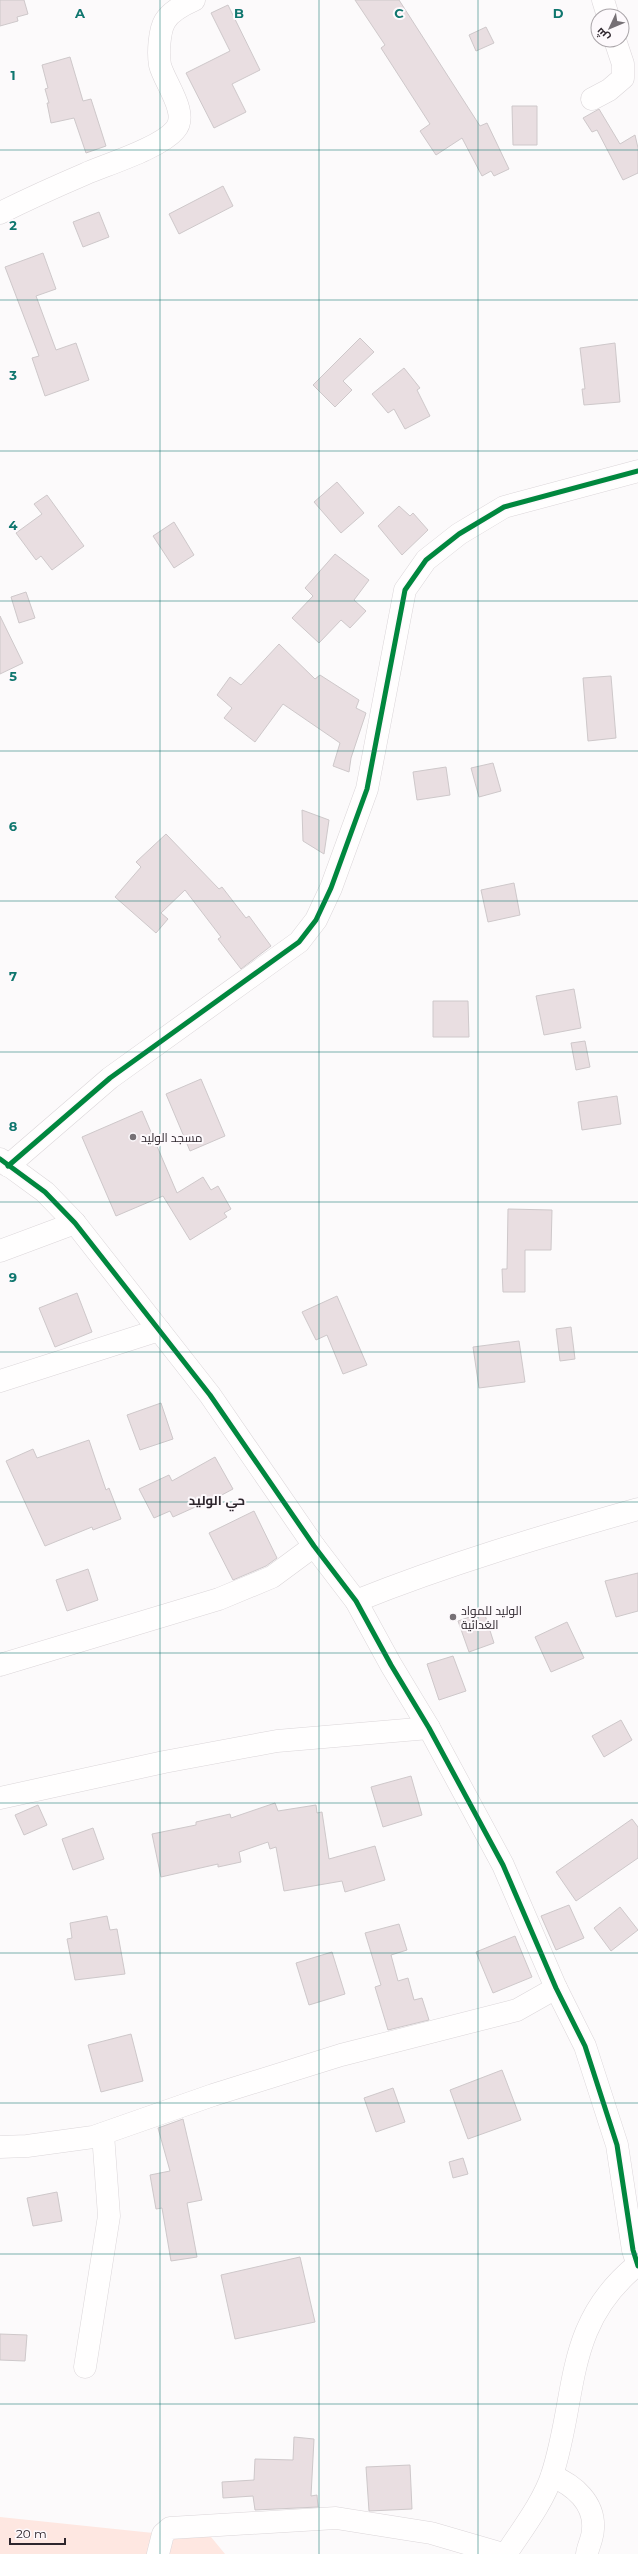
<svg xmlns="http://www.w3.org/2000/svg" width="638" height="2554" font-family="Montserrat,Cairo,sans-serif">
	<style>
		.green { fill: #fee7e1 }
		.building { fill: #e9dee1; stroke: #cec8ca }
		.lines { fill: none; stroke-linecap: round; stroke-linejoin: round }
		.minor-casing { stroke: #dbd6d9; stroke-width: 23 }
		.minor { stroke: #fffefe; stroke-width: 22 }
		.cycleway-casing { stroke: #fdf9fc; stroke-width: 8 }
		.cycleway { stroke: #00873e; stroke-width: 5 }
		.grid { fill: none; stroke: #0f766e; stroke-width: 1; stroke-opacity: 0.55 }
		.poi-dot { fill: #767075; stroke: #fdf9fc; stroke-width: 1.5 }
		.labels { text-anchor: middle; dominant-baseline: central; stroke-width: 4; stroke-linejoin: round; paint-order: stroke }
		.poi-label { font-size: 12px; fill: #2e262d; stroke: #fdf9fc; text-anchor: start }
		.neighbourhood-label { font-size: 13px; font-weight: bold; fill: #2e262d; stroke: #fdf9fc }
		.grid-label { font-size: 13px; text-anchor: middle; font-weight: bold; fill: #0f766e; stroke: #fdf9fc; stroke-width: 4; stroke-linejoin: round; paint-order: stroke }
	</style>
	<rect width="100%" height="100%" fill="#fcfafb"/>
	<path class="green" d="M0 2517 163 2534 202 2526 225 2554H0Z"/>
	<g class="building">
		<path d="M0 0H24L28 14 17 17 18 21 0 26Z"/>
		<path d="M355 0H399L480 126 487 123 509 169 494 176 491 171 482 176 462 138 436 155 420 131 430 124 381 48 385 45Z"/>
		<path d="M228 5 260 70 232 84 246 112 214 128 186 73 230 51 211 13Z"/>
		<path d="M486 27 494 43 476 51 469 35Z"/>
		<path d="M70 57 83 101 91 99 106 146 86 153 74 118 51 123 47 103H49L45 89 48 88 42 65Z"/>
		<path d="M512 106H537V145H513Z"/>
		<path d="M599 109 620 144 635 135 638 148V173L623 180 597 130 592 132 583 118Z"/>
		<path d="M223 186 233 206 179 234 169 214Z"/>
		<path d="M99 212 109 237 83 247 73 222Z"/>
		<path d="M43 253 56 289 36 296 56 350 76 343 89 380 45 396 32 358 39 356 5 267Z"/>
		<path d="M360 338 374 352 343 381 352 390 335 407 313 385Z"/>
		<path d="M615 343 620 402 584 405 582 389H585L580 348Z"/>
		<path d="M404 368 420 388 417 390 430 416 405 429 394 409 388 413 372 394Z"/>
		<path d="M337 482 364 513 341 533 314 502Z"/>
		<path d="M47 495 84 546 52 570 41 556 36 560 16 533 42 514 34 504Z"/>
		<path d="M399 506 410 516 413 513 428 530 402 555 378 526Z"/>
		<path d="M174 522 194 555 174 568 153 536Z"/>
		<path d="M335 554 369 580 354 600 366 611 350 628 341 620 319 643 292 618 313 596 305 588Z"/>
		<path d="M26 592 35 618 19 623 11 597Z"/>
		<path d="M0 616 23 663 0 674Z"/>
		<path d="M279 644 315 679 320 675 359 700 356 708 366 713 351 758 349 772 333 766 340 743 283 704 255 742 224 718 232 708 217 695 230 677 241 685Z"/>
		<path d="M611 676 616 738 588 741 583 678Z"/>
		<path d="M493 763 501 791 479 797 471 768Z"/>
		<path d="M446 767 450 795 417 800 413 772Z"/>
		<path d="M302 810 329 820 324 854 303 841Z"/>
		<path d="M166 834 219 889 222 887 246 918 249 916 271 946 241 969 218 939 221 937 185 890 161 913 168 919 156 933 115 897 141 867 136 862Z"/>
		<path d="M514 883 520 915 488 922 481 890Z"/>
		<path d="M574 989 581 1028 544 1035 536 996Z"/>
		<path d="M433 1001H468L469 1037H433Z"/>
		<path d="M585 1041 590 1067 576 1070 571 1043Z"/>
		<path d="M201 1079 225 1136 190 1151 166 1094Z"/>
		<path d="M617 1096 621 1124 582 1130 578 1102Z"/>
		<path d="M142 1111 177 1193 203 1177 211 1190 218 1186 231 1209 224 1213 227 1217 190 1240 163 1196 116 1216 82 1137Z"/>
		<path d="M508 1209 552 1210 551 1250H525V1292H503L502 1269H507Z"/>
		<path d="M77 1293 92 1332 55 1347 39 1308Z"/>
		<path d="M337 1296 367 1365 343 1374 327 1335 316 1340 302 1312Z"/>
		<path d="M571 1327 575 1359 560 1361 556 1329Z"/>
		<path d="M519 1341 525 1382 479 1388 473 1347Z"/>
		<path d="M161 1403 173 1439 140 1450 127 1415Z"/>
		<path d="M89 1440 106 1490 109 1488 121 1519 93 1530 92 1527 45 1546 6 1461 33 1449 37 1458Z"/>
		<path d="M215 1457 233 1489 203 1505 202 1504 173 1517 170 1511 154 1518 139 1489 169 1475 172 1481Z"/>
		<path d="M254 1511 277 1558 266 1566 233 1580 209 1533Z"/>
		<path d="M88 1569 98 1600 67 1611 56 1580Z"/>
		<path d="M638 1573V1611L616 1617 605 1581Z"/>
		<path d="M484 1612 494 1643 469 1652 458 1621Z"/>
		<path d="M567 1622 584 1658 551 1672 535 1637Z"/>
		<path d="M453 1656 466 1691 439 1700 427 1664Z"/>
		<path d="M621 1720 632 1740 604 1757 592 1736Z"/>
		<path d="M411 1776 422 1815 383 1827 371 1787Z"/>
		<path d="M275 1803 278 1811 316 1805 317 1813 322 1812 329 1859 375 1846 385 1880 345 1892 342 1881 284 1891 276 1847 270 1849 268 1842 239 1852 241 1862 218 1867V1864L161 1877 152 1834 196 1825V1822L230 1814 231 1818Z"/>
		<path d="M38 1805 47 1825 24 1835 15 1815Z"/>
		<path d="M632 1819 638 1827V1858L576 1901 556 1872Z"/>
		<path d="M93 1828 104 1859 73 1870 62 1839Z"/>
		<path d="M569 1905 584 1938 556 1950 541 1916Z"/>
		<path d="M620 1907 638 1930 611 1951 594 1928Z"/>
		<path d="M107 1916 110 1930 117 1929 125 1974 75 1980 67 1939 72 1938 70 1923Z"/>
		<path d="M399 1924 407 1950 391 1955 398 1981 408 1978 414 2000 422 1998 429 2020 388 2030 375 1987 381 1985 365 1933Z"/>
		<path d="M515 1936 532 1977 493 1993 476 1952Z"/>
		<path d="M332 1952 345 1994 309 2005 296 1963Z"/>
		<path d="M131 2034 143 2081 101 2092 88 2045Z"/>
		<path d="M502 2070 521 2120 468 2139 450 2090Z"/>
		<path d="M393 2088 405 2122 376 2132 364 2098Z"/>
		<path d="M183 2119 202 2200 187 2203 197 2257 171 2261 162 2208 156 2209 150 2175 170 2171 158 2128Z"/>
		<path d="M463 2158 468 2174 453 2178 449 2162Z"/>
		<path d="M57 2192 62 2221 33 2226 27 2198Z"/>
		<path d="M300 2257 315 2322 235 2339 221 2275Z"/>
		<path d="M0 2334 27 2335 25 2361 0 2360Z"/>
		<path d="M294 2437 314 2439 311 2496 317 2495 318 2507 255 2510 253 2496 223 2498 222 2482 254 2480 255 2459 293 2460Z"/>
		<path d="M410 2465 412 2509 369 2511 366 2467Z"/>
	</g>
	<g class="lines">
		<g class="minor-casing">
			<g id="minor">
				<path d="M603 0 608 16"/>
				<path d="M592 99 609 90 623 78V64L615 40"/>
				<path d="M0 213C28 199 57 186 85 174 108 164 160 148 175 130 190 114 164 82 160 65 158 54 159 31 165 21 171 11 185 4 194 0"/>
				<path d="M0 1159 45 1192 75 1223 210 1395 314 1546 356 1601 391 1665 429 1728 503 1865 556 1988 585 2046 617 2145 633 2250 638 2266"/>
				<path d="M8 1166 110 1078 299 942 316 920 331 888 367 789 405 590 426 560 459 534 504 507 638 471"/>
				<path d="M0 1251 75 1223"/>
				<path d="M0 1381 159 1330"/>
				<path d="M356 1601C448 1564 543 1536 638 1509"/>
				<path d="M0 1665 219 1599 272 1577 314 1546"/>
				<path d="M0 1798 164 1762 277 1741 429 1728"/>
				<path d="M0 2147 27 2146 93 2137 213 2095 341 2055 517 2010 556 1988"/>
				<path d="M85 2367 109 2216 103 2134"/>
				<path d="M552 2476C574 2485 595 2503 593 2529 593 2538 588 2546 587 2554"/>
				<path d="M158 2554 163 2534 170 2528 336 2518 431 2533 503 2554"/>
				<path d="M506 2554C521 2531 544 2501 552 2475 578 2395 563 2325 637 2265"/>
			</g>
		</g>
		<use href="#minor" class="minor"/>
		<g class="cycleway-casing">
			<g id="cycleway">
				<path d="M0 1159 45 1192 75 1223 210 1395 314 1546 356 1601 391 1665 429 1728 503 1865 556 1988 585 2046 617 2145 633 2250 638 2266"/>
				<path d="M8 1166 110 1078 299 942 316 920 331 888 367 789 405 590 426 560 459 534 504 507 638 471"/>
			</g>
		</g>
		<use href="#cycleway" class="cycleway"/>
	</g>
	<path class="grid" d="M160 0V2554M319 0V2554M478 0V2554M0 150H638M0 300H638M0 451H638M0 601H638M0 751H638M0 901H638M0 1052H638M0 1202H638M0 1352H638M0 1502H638M0 1653H638M0 1803H638M0 1953H638M0 2103H638M0 2254H638M0 2404H638"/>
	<g class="poi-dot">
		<circle cx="133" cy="1137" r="4"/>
		<circle cx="453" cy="1617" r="4"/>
	</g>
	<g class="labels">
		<g class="poi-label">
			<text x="141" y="1137">مسجد الوليد</text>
			<text x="461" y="1610">الوليد للمواد<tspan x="461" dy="14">الغدائية</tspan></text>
		</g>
		<g class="neighbourhood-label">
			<text x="217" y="1500">حي الوليد</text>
		</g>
	</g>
	<g class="grid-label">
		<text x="80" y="18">A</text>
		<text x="239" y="18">B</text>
		<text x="399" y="18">C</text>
		<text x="558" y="18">D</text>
		<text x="13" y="80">1</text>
		<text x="13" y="230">2</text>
		<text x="13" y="380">3</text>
		<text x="13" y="530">4</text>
		<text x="13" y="681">5</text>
		<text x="13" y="831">6</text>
		<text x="13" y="981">7</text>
		<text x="13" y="1131">8</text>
		<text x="13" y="1282">9</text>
	</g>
	<g transform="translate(610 28) rotate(226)"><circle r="19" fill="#fdf9fc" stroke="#aaa5a9"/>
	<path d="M0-3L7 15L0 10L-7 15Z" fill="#767075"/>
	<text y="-6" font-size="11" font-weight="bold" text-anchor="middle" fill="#2e262d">ش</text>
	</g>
	<path d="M10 2538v6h55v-6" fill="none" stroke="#2e262d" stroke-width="2"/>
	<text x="16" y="2538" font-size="12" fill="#2e262d" stroke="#fdf9fc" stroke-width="3" paint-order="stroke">20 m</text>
</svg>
